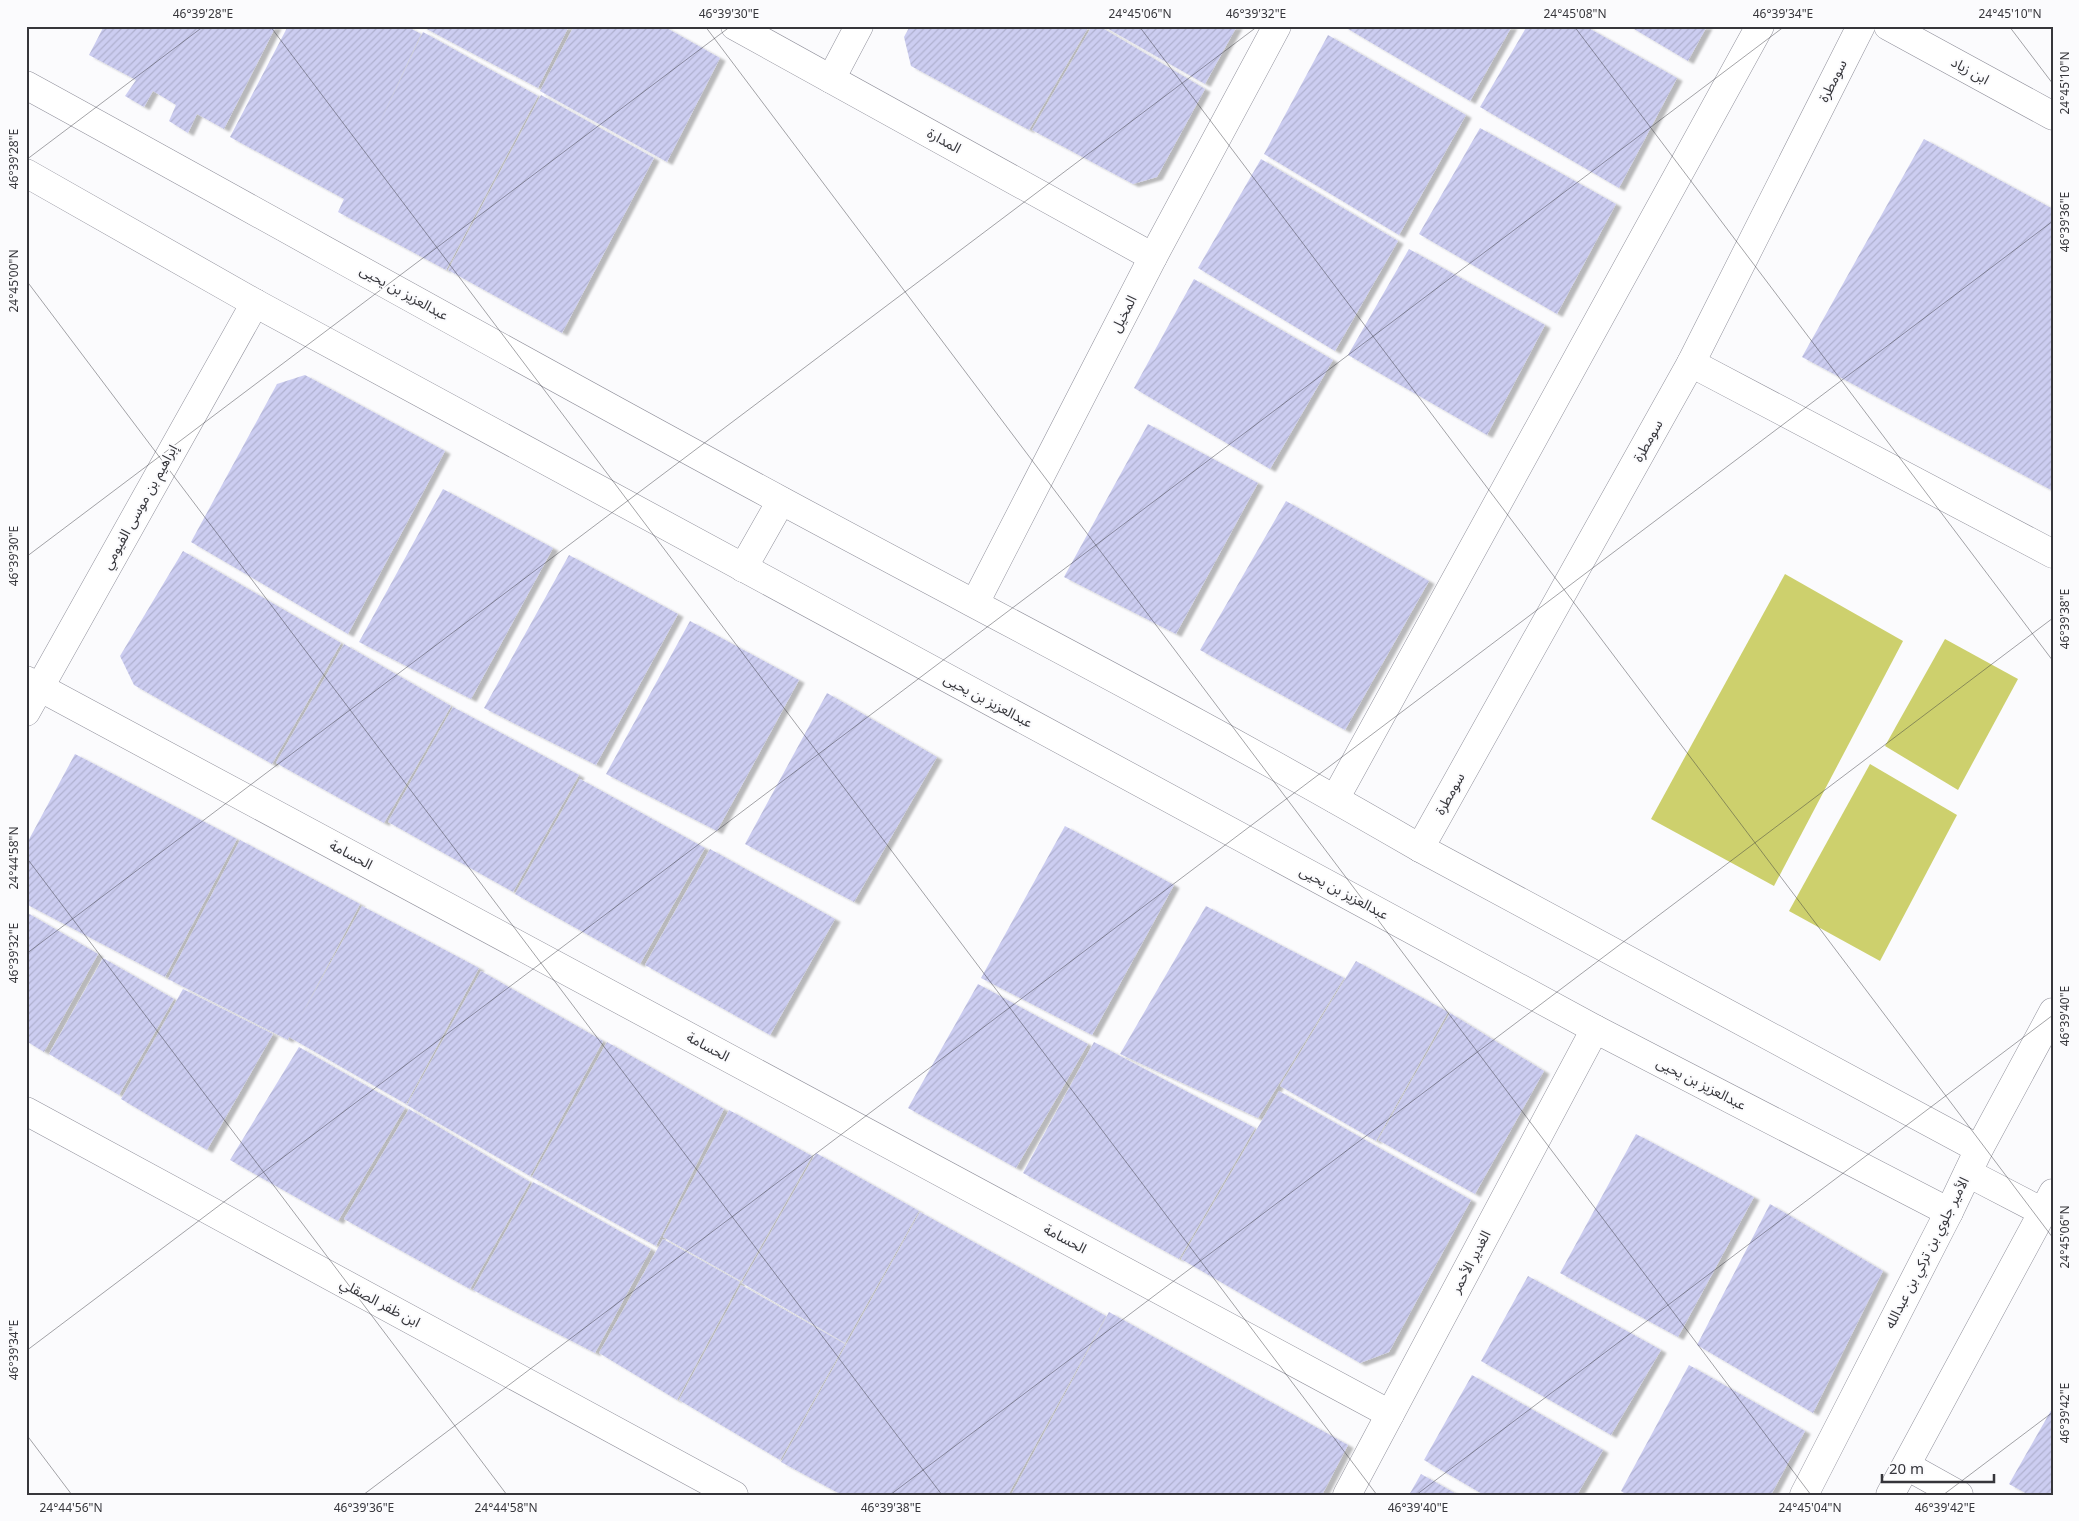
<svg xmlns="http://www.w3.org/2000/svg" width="2079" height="1521" font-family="Georgia,'Noto Sans Arabic',serif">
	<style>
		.pitch { fill: #cdd06d }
		.building { fill: url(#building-hatch); filter: url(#shadow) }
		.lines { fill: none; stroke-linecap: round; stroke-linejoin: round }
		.minor-casing { stroke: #91919c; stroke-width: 29 }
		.minor { stroke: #fff; stroke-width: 28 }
		.ticks { fill: none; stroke: #36363b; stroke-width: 1; stroke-opacity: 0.45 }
		.labels { text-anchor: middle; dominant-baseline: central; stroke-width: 4; stroke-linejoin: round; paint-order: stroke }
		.street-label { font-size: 14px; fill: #36363b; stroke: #fbfbfd }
		.neatline { fill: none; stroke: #36363b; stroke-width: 2 }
		.ticks-label { font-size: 12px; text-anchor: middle; fill: #36363b }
	</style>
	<defs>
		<pattern id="building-hatch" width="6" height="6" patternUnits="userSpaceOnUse" patternTransform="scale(1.25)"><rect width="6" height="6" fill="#cccdf1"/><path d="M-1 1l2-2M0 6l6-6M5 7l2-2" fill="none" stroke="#b0b1d0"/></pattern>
		<filter id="shadow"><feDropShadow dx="5.5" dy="3" stdDeviation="1" flood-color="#0004"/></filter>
	</defs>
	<rect width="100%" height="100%" fill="#fbfbfd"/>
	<g class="pitch">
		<path d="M1785 574 1903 641 1774 886 1651 819Z"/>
		<path d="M1945 639 2018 679 1958 790 1885 746Z"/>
		<path d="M1870 764 1957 815 1880 961 1789 911Z"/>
	</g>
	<g class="building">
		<path d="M104 26H276L224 129 197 114 188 133 169 121 176 105 153 91 144 107 125 96 136 80 89 55Z"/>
		<path d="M288 26H406L421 34 373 137 423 32 538 96 446 270 338 212 344 199 230 137Z"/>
		<path d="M421 26H569L538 88Z"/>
		<path d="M574 26H663L720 58 667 162 540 91Z"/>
		<path d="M910 26H1089L1029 130 911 66 904 37Z"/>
		<path d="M1092 26H1099L1205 89 1157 177 1133 184 1032 130Z"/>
		<path d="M1103 26H1237L1205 84Z"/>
		<path d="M1343 26H1512L1470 101Z"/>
		<path d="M1527 26H1585L1677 78 1619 188 1480 107Z"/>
		<path d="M1629 26H1707L1688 61Z"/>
		<path d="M1328 35 1466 115 1399 235 1264 154Z"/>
		<path d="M541 95 654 158 562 333 448 270Z"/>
		<path d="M1480 128 1616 204 1557 314 1419 234Z"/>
		<path d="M1924 139 2053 209V491L1802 357Z"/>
		<path d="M1261 159 1398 241 1335 351 1198 268Z"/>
		<path d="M1409 249 1545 325 1487 435 1348 355Z"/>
		<path d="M1194 279 1333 360 1270 469 1134 388Z"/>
		<path d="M305 375 445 451 348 634 191 542 277 384Z"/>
		<path d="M1148 424 1258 483 1176 634 1064 577Z"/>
		<path d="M443 489 553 548 471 699 359 642Z"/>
		<path d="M1286 501 1429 581 1345 730 1200 650Z"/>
		<path d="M183 551 341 643 272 764 134 685 120 656Z"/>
		<path d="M569 555 678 614 596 765 484 708Z"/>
		<path d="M690 621 799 680 717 831 606 774Z"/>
		<path d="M344 644 451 706 384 823 276 763Z"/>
		<path d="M827 693 937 757 854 902 745 844Z"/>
		<path d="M453 707 579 775 513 892 388 822Z"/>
		<path d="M75 754 237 839 165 977 26 904V845Z"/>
		<path d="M580 779 705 848 640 964 515 894Z"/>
		<path d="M1065 826 1174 885 1092 1035 981 978Z"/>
		<path d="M240 840 360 904 300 1018 362 906 479 968 406 1104 289 1037 288 1040 168 979Z"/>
		<path d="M710 849 835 919 770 1035 645 965Z"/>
		<path d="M1206 906 1344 978 1258 1118 1120 1054Z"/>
		<path d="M26 912 98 954 44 1052 26 1041Z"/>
		<path d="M103 958 174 999 119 1095 49 1054Z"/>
		<path d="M1356 961 1448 1012 1376 1141 1280 1086Z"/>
		<path d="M481 971 603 1041 530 1176 407 1105Z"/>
		<path d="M978 984 1088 1044 1016 1168 908 1108Z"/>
		<path d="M183 989 273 1034 207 1150 121 1099Z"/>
		<path d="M1450 1013 1544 1071 1475 1194 1378 1140Z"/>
		<path d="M607 1042 724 1109 656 1246 532 1177Z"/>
		<path d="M1094 1042 1255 1128 1179 1259 1023 1173Z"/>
		<path d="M299 1047 405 1108 338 1221 230 1160Z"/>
		<path d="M1279 1091 1471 1200 1389 1352 1360 1363 1181 1259Z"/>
		<path d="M409 1109 530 1182 470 1289 344 1219Z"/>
		<path d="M729 1110 812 1156 741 1281 663 1237Z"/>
		<path d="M1636 1134 1754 1197 1678 1337 1560 1273Z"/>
		<path d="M816 1153 919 1211 845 1343 742 1283Z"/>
		<path d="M533 1182 651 1249 595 1353 473 1290Z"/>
		<path d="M1770 1204 1883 1271 1813 1413 1697 1345Z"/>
		<path d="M920 1212 1106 1316 1008 1495H842L781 1462Z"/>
		<path d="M663 1239 740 1282 677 1400 599 1353Z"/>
		<path d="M1528 1276 1661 1350 1611 1435 1481 1361Z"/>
		<path d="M741 1285 845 1344 780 1460 679 1400Z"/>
		<path d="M1109 1312 1348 1445 1322 1495H1011Z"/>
		<path d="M1689 1365 1805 1431 1771 1495H1627L1621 1491Z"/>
		<path d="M1472 1375 1603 1450 1577 1495H1484L1424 1460Z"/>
		<path d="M2053 1407V1495H2029L2009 1484Z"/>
		<path d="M1421 1474 1446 1488 1458 1495H1409Z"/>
	</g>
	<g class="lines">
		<g class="minor-casing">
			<g id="minor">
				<path d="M735 26 1153 257"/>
				<path d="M1888 26 2053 116"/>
				<path d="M831 79 859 26"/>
				<path d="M26 85C278 223 529 365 782 501 995 616 1211 726 1420 848L1979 1149"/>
				<path d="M26 173 255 303 1595 1029 1949 1212"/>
				<path d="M1691 363 2053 554"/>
				<path d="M743 568 781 501"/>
				<path d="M975 603 1153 257 1277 26"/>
				<path d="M26 680 1390 1414"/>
				<path d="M26 712 255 303"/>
				<path d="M1335 799 1760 26"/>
				<path d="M1420 848 1691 363 1861 26"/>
				<path d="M26 1111 734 1495"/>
				<path d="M1968 1173 2043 1212"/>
				<path d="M1907 1466 1959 1495"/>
				<path d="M1347 1495 1595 1029"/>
				<path d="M1804 1495 1949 1212 1979 1149 2053 1012"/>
				<path d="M1890 1495 2053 1193"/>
			</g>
		</g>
		<use href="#minor" class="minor"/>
	</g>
	<path class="ticks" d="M270 26 1377 1495M705 26 1811 1495M1139 26 2053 1238M1574 26 2053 661M2009 26 2053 84M26 160 204 26M26 280 942 1495M26 557 731 26M26 857 507 1495M26 954 1258 26M26 1351 1785 26M26 1434 72 1495M363 1495 2053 221M890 1495 2053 618M1416 1495 2053 1015M1943 1495 2053 1412"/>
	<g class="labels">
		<g class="street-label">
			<text transform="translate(1970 71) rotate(29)">ابن زياد</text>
			<text transform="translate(1833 81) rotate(-63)">سومطرة</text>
			<text transform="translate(944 141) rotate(29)">المدارة</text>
			<text transform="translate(404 293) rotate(29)">عبدالعزيز بن يحيى</text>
			<text transform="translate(1124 314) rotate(-63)">المخيل</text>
			<text transform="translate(1648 441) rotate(-61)">سومطرة</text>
			<text transform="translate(140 507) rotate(-61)">إبراهيم بن موسى الفيومي</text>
			<text transform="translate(988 701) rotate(28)">عبدالعزيز بن يحيى</text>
			<text transform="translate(1450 794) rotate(-61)">سومطرة</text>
			<text transform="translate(351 855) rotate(28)">الحسامة</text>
			<text transform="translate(1344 893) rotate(28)">عبدالعزيز بن يحيى</text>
			<text transform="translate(708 1047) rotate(28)">الحسامة</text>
			<text transform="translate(1701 1084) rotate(27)">عبدالعزيز بن يحيى</text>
			<text transform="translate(1065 1239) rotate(28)">الحسامة</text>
			<text transform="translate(1927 1253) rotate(-63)">الأمير جلوي بن تركي بن عبدالله</text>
			<text transform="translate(1471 1262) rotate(-62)">الغدير الأحمر</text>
			<text transform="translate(380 1303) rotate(28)">ابن ظفر الصقلي</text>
		</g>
	</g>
	<rect width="2079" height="1521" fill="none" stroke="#fbfbfd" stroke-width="55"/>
	<path d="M1882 1474v8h112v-8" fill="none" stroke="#36363b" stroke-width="2.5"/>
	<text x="1889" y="1474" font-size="15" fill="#36363b" stroke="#fbfbfd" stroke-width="4" paint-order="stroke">20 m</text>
	<rect x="28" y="28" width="2024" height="1466" class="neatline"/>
	<g class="ticks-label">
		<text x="203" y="18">46°39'28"E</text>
		<text x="729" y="18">46°39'30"E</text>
		<text x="1140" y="18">24°45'06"N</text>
		<text x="1256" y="18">46°39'32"E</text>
		<text x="1575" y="18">24°45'08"N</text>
		<text x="1783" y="18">46°39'34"E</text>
		<text x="2010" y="18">24°45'10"N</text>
		<text transform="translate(2065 83) rotate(-90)" y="4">24°45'10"N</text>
		<text transform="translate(14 159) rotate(-90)" y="4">46°39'28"E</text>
		<text transform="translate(2065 222) rotate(-90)" y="4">46°39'36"E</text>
		<text transform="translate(14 281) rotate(-90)" y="4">24°45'00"N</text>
		<text transform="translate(14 556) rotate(-90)" y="4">46°39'30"E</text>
		<text transform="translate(2065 619) rotate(-90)" y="4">46°39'38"E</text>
		<text transform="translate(14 858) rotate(-90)" y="4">24°44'58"N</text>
		<text transform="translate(14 953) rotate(-90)" y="4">46°39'32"E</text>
		<text transform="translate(2065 1016) rotate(-90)" y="4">46°39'40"E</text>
		<text transform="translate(2065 1237) rotate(-90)" y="4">24°45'06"N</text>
		<text transform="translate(14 1350) rotate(-90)" y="4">46°39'34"E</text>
		<text transform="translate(2065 1413) rotate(-90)" y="4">46°39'42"E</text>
		<text x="71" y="1512">24°44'56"N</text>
		<text x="364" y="1512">46°39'36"E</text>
		<text x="506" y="1512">24°44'58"N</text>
		<text x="891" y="1512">46°39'38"E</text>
		<text x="1418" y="1512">46°39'40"E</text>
		<text x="1810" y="1512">24°45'04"N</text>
		<text x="1945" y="1512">46°39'42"E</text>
	</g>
</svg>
